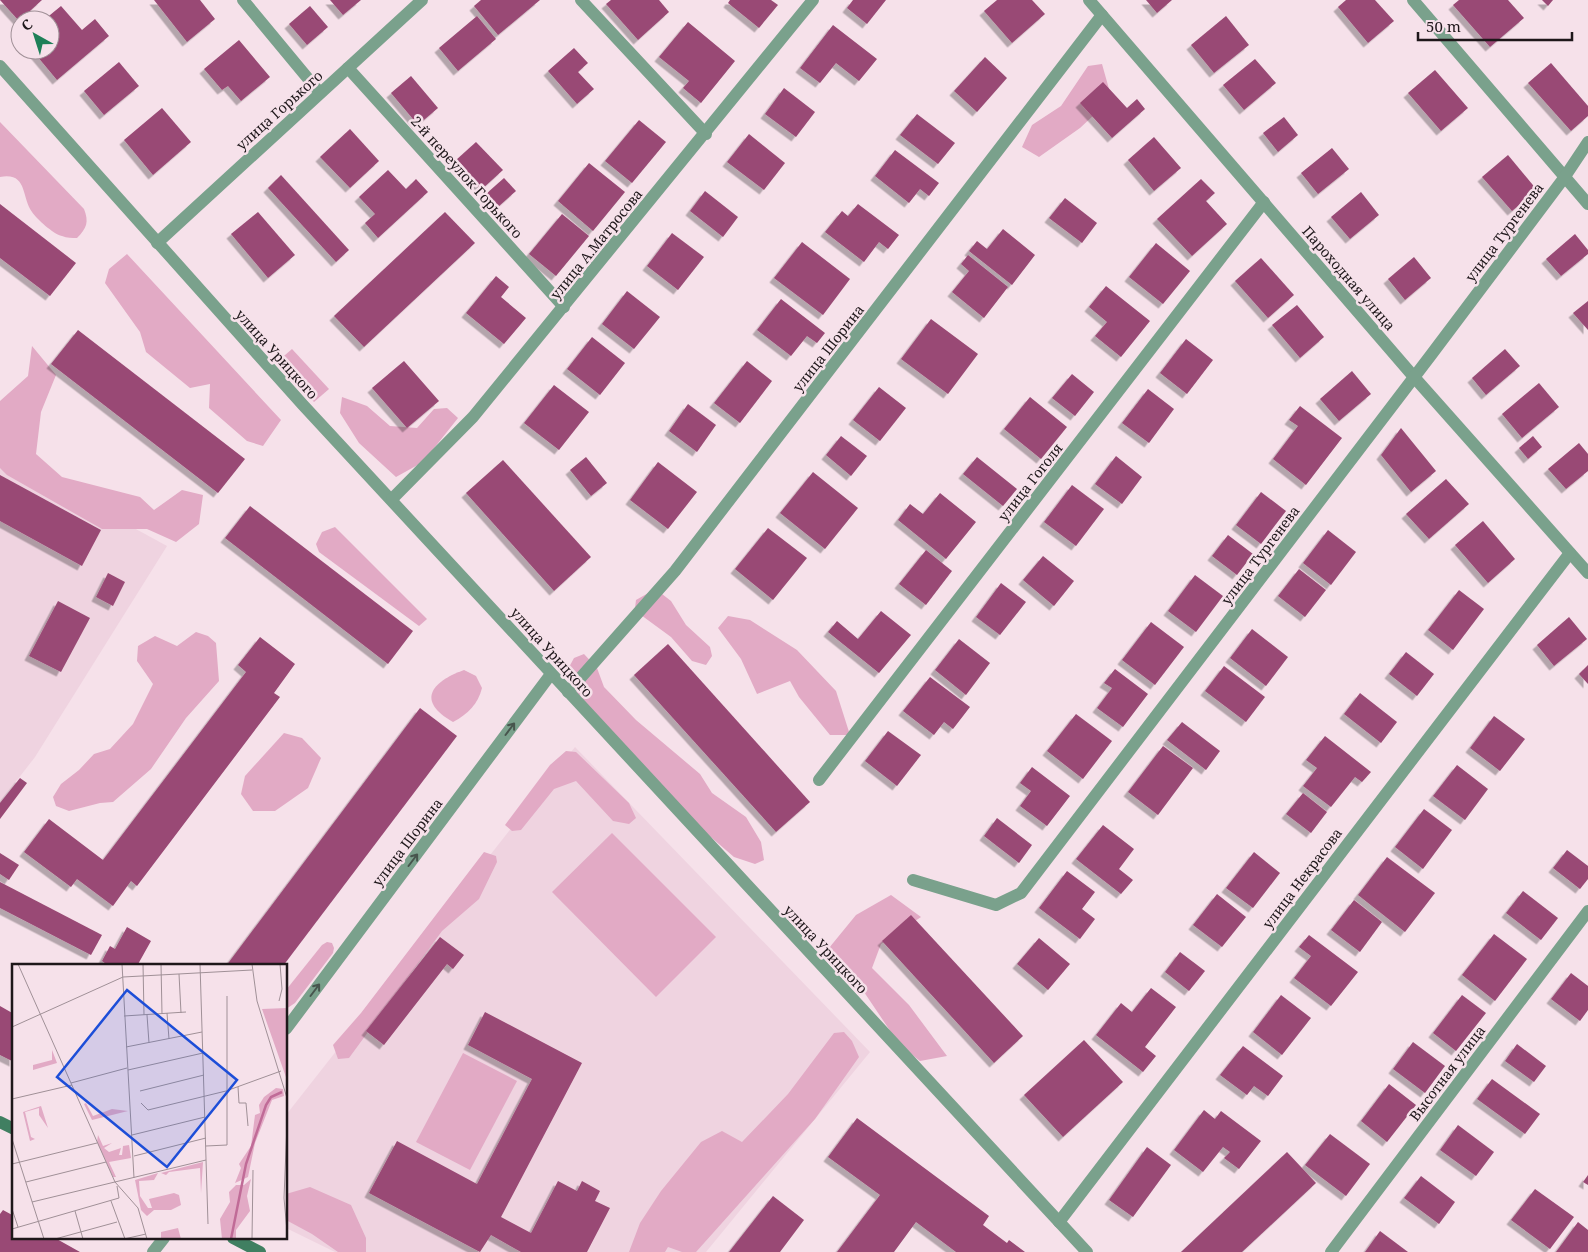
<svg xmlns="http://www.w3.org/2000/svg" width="1588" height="1252" font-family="'Noto Serif',serif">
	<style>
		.built { fill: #efd3e0 }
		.green { fill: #e2aac5 }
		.building { fill: #994974; filter: url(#shadow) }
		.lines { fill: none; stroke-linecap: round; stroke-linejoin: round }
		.street { stroke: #7aa18c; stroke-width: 12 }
		.secondary { stroke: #407f61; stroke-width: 12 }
		.oneway { stroke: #47554d }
		.labels { text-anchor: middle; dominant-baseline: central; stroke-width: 5; stroke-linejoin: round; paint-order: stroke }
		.street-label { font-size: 14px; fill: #1e171a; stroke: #f6e1ea }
		.inset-river { fill: none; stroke: #c06b97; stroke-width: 2.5 }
		.inset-road { fill: none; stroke: #a09097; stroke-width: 1 }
		.view { fill: #1d4ed8; fill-opacity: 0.15; stroke: #1d4ed8; stroke-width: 2.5 }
		.inset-edge { fill: none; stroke: #1e171a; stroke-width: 2.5 }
	</style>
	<defs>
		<filter id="shadow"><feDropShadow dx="-4.5" dy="4.5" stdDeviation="0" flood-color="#0004"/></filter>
	</defs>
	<rect width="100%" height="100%" fill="#f6e1ea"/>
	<g class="built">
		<path d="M0 455 167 546 35 757 0 802Z"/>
		<path d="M575 747 870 1052 706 1252H335L286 1228V1115Z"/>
	</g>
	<g class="green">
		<path d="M1102 64 1109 89 1096 113 1080 128 1039 157 1022 147 1032 125 1061 106 1088 66Z"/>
		<path d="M0 122 84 209C89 222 87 228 77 238 72 238 67 238 62 236 53 234 37 219 32 212 21 197 28 172 0 177Z"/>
		<path d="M127 254 281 420 263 446 247 441 209 408 210 384 190 388 146 352 140 332 105 283 109 269Z"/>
		<path d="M32 346 56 375 41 412 36 454 62 477 140 497 154 510 182 490 203 495 199 524 176 542 147 529H102L7 475 0 468V401L28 376Z"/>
		<path d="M292 349 329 389 314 402 277 362Z"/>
		<path d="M342 397 367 406 390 426 417 428 434 409 447 408 458 418 423 462 396 477 359 443 340 413Z"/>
		<path d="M335 527 427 619 419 626 319 552 316 544 322 532Z"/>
		<path d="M650 592 662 594 671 601 686 625 710 647 712 656 706 665 692 661 671 637 641 615 635 608 636 600Z"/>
		<path d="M728 616 750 620 797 650 836 691 850 735H830L799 697 790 681 757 694 741 659 718 628Z"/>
		<path d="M196 632 208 636 216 643 219 681 186 718 151 769 113 802 100 803 69 811 56 806 53 797 61 784 79 770 94 754 110 749 133 724 153 684 137 661 138 646 155 636 177 646Z"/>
		<path d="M584 654 597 668 604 687 636 720 700 774 712 793 746 817 761 842 764 860 755 864 734 857 705 832 577 693 568 669 574 658Z"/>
		<path d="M464 670 476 676 482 688C478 704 468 714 453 722 416 701 431 682 464 670Z"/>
		<path d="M284 733 302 738 321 758 308 788 275 811H253L241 794 245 776Z"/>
		<path d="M566 751 576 752 629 803 636 818 629 824 613 821 576 781 554 789 521 830 512 831 505 825 550 765Z"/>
		<path d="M612 833 716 937 656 997 552 892Z"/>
		<path d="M484 852 496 856 497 862 479 899 442 931 349 1058 338 1059 333 1045 361 1013Z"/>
		<path d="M891 895 921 917 881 944 872 968 909 1005 947 1056 920 1061 899 1044 864 992 829 948 856 915Z"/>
		<path d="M327 942 332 943 334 948 333 953 295 1003 286 1009V990L322 945Z"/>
		<path d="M844 1032 852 1041 859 1057 815 1119 696 1252H682L668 1247 665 1252H629L640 1223 661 1191 701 1142 722 1131 742 1142 788 1094 834 1033Z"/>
		<path d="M463 1053 517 1081 470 1170 416 1142Z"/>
		<path d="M310 1187 351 1205 366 1238V1252H338L312 1234 286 1220V1194Z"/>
	</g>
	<g class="building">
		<path d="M0 0H42L19 21Z"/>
		<path d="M154 0H200L215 19 187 42Z"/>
		<path d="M330 0H361L343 15Z"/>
		<path d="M481 0H540L498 35 474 6Z"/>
		<path d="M611 0H659L669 12 638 40 606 4Z"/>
		<path d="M730 0H771L778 5 759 28 728 3Z"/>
		<path d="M853 0H886L867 24 847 8Z"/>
		<path d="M997 0H1032L1045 14 1012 43 984 11Z"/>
		<path d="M1146 0H1172L1157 13Z"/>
		<path d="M1346 0H1375L1394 21 1368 43 1338 7Z"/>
		<path d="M1459 0H1508L1524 18 1490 47 1453 5Z"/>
		<path d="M1542 0H1553L1548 6Z"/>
		<path d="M61 6 82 30 95 19 109 36 57 80 32 50H50V20H44Z"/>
		<path d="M310 6 328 27 307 45 289 24Z"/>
		<path d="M477 16 496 39 458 71 439 48Z"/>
		<path d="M1226 16 1249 45 1214 73 1191 45Z"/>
		<path d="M688 22 735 61 701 103 683 88 689 81 659 57Z"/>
		<path d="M833 25 877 59 859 81 836 63 820 83 800 68Z"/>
		<path d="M239 40 270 77 241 101 228 86 222 90 204 69Z"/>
		<path d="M574 48 588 63 578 72 594 89 577 104 548 71Z"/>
		<path d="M985 57 1007 78 977 112 954 91Z"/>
		<path d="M1255 59 1276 83 1244 110 1223 85Z"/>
		<path d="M119 62 139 86 104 115 84 91Z"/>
		<path d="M1551 63 1588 106V116L1571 131 1528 83Z"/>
		<path d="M1435 70 1468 108 1441 131 1408 93Z"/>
		<path d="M411 76 438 108 418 125 391 93Z"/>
		<path d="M1103 82 1127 108 1137 99 1145 109 1112 138 1080 103Z"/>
		<path d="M784 88 815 112 796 137 765 114Z"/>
		<path d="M162 108 191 142 153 175 124 140Z"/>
		<path d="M917 114 955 143 938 164 900 135Z"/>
		<path d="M1284 117 1298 135 1278 152 1263 133Z"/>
		<path d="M639 120 666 142 632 183 605 161Z"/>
		<path d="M350 129 379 161 350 188 320 157Z"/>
		<path d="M749 134 785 163 764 190 727 162Z"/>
		<path d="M1154 137 1181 168 1154 191 1128 160Z"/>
		<path d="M476 142 503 170 481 190 455 161Z"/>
		<path d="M1332 148 1349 169 1318 194 1301 173Z"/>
		<path d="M895 150 939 183 929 196 920 189 909 203 875 176Z"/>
		<path d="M1508 155 1537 190 1512 211 1482 177Z"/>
		<path d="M589 163 625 192 593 231 558 201Z"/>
		<path d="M388 170 406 189 416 179 428 192 378 238 365 223 375 214 359 197Z"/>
		<path d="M281 175 349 250 336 262 268 188Z"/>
		<path d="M504 178 516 191 498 207 486 194Z"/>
		<path d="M1201 179 1215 193 1206 201 1227 224 1192 256 1157 219Z"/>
		<path d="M705 191 738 217 723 237 690 211Z"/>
		<path d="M1361 192 1379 215 1350 239 1331 217Z"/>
		<path d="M1065 198 1097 223 1082 243 1049 218Z"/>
		<path d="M0 204 76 263 50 296 0 258Z"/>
		<path d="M858 204 899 235 888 249 879 242 864 262 825 232 842 211 848 216Z"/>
		<path d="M258 212 295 255 268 278 231 234Z"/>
		<path d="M445 212 475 243 364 347 334 316Z"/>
		<path d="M562 214 589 236 556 276 529 254Z"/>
		<path d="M1003 229 1035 255 1012 285 969 251 977 241 987 249Z"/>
		<path d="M672 233 704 257 678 290 647 266Z"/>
		<path d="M1575 234 1588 250V254L1561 276 1546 259Z"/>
		<path d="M802 242 850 279 823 315 774 278Z"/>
		<path d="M1156 243 1190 271 1163 304 1129 277Z"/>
		<path d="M968 255 1008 287 984 318 952 292 969 271 961 264Z"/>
		<path d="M1414 257 1431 278 1405 300 1388 279Z"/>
		<path d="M1261 258 1294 295 1268 318 1235 281Z"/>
		<path d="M496 276 509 287 501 297 526 318 504 344 466 313Z"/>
		<path d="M1106 286 1150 321 1121 357 1095 336 1107 322 1089 307Z"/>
		<path d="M627 291 660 317 634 349 602 324Z"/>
		<path d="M781 299 825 333 817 343 807 336 791 356 757 330Z"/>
		<path d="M1588 301V330L1573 313Z"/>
		<path d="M1297 305 1324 337 1300 358 1272 325Z"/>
		<path d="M931 319 978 354 948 394 901 359Z"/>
		<path d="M78 330 245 459 218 493 51 364Z"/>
		<path d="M592 337 625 363 600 395 567 369Z"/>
		<path d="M1186 339 1213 360 1187 394 1160 373Z"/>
		<path d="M1505 349 1520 366 1486 395 1472 378Z"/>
		<path d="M404 361 439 401 407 428 372 388Z"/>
		<path d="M747 361 772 381 740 423 714 403Z"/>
		<path d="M1352 371 1371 394 1339 421 1320 399Z"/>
		<path d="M1072 374 1094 392 1075 416 1052 398Z"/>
		<path d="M1539 383 1559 407 1522 438 1502 414Z"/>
		<path d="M554 385 589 412 559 450 524 423Z"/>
		<path d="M879 387 906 408 880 441 853 420Z"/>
		<path d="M1148 389 1174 409 1149 443 1122 423Z"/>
		<path d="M1030 397 1067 427 1041 459 1004 429Z"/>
		<path d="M688 404 716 425 697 452 669 431Z"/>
		<path d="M1300 406 1342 438 1306 485 1273 459 1298 426 1289 420Z"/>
		<path d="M1401 428 1436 471 1411 492 1381 455Z"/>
		<path d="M841 436 867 456 851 476 826 455Z"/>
		<path d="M1533 436 1542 447 1528 459 1519 448Z"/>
		<path d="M1579 443 1588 454V471L1566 489 1548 469Z"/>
		<path d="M1116 456 1142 477 1122 504 1095 484Z"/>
		<path d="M586 457 607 483 591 496 570 470Z"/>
		<path d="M977 457 1017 489 1003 506 963 474Z"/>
		<path d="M503 460 591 557 554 591 466 493Z"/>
		<path d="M658 462 697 492 668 529 630 500Z"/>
		<path d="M813 472 858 508 825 549 780 513Z"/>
		<path d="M0 475 101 530 82 566 0 521Z"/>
		<path d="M1446 479 1469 504 1429 539 1406 514Z"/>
		<path d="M1072 485 1104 509 1076 546 1044 522Z"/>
		<path d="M1261 492 1286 511 1261 544 1236 525Z"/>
		<path d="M940 493 976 522 946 559 898 520 910 504 923 514Z"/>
		<path d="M250 506 413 631 388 664 225 538Z"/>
		<path d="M1483 521 1515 559 1488 583 1455 545Z"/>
		<path d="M768 528 807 558 773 600 735 569Z"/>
		<path d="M1328 530 1356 552 1331 585 1303 563Z"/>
		<path d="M1228 535 1253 554 1237 575 1212 556Z"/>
		<path d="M926 550 952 571 926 605 899 584Z"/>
		<path d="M1043 556 1074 581 1054 606 1023 580Z"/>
		<path d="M1299 569 1326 590 1305 617 1278 596Z"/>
		<path d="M108 573 125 582 113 606 96 597Z"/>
		<path d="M1195 575 1223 596 1196 632 1168 611Z"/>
		<path d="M1001 583 1026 602 1000 635 976 617Z"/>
		<path d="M1459 590 1484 609 1453 650 1428 630Z"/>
		<path d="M58 601 90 618 61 672 29 656Z"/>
		<path d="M881 611 911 635 879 673 828 632 837 621 858 639Z"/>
		<path d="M1569 617 1587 639 1554 666 1537 645Z"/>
		<path d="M1151 622 1184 647 1155 685 1122 660Z"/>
		<path d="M1252 629 1288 657 1266 686 1230 658Z"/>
		<path d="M260 637 295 664 274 693 280 697 137 886 131 881 113 906 77 879 71 887 24 852 49 819 103 860 246 672 238 665Z"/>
		<path d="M959 639 990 663 966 695 935 670Z"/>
		<path d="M668 644 810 802 776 832 634 675Z"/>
		<path d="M1406 652 1434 674 1417 696 1389 674Z"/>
		<path d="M1588 665V684L1579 674Z"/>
		<path d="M1224 666 1265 697 1246 722 1205 691Z"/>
		<path d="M1115 669 1148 694 1123 727 1097 708 1112 688 1104 683Z"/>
		<path d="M930 677 970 707 953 729 944 722 934 735 903 711Z"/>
		<path d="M1360 693 1397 722 1381 743 1344 714Z"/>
		<path d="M420 708 457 736 283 966H226Z"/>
		<path d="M1076 714 1112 741 1083 779 1047 751Z"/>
		<path d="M1494 716 1525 739 1500 771 1470 748Z"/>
		<path d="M1182 722 1220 751 1206 770 1167 740Z"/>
		<path d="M888 731 921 755 897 786 865 761Z"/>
		<path d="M1325 736 1371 772 1362 782 1355 777 1331 807 1303 786 1317 768 1306 760Z"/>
		<path d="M1163 746 1193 768 1158 815 1128 792Z"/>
		<path d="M1457 765 1488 789 1465 820 1433 796Z"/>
		<path d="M1032 767 1070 796 1047 826 1020 806 1031 791 1020 783Z"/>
		<path d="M20 778 27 783 0 819V803Z"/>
		<path d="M1303 793 1327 812 1311 833 1286 814Z"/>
		<path d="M1424 809 1452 830 1423 869 1395 847Z"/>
		<path d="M997 818 1032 845 1019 863 984 836Z"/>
		<path d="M1103 825 1134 849 1119 869 1133 880 1121 894 1076 859Z"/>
		<path d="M1567 850 1588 866V879L1580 889 1553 868Z"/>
		<path d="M1254 852 1280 873 1253 908 1226 888Z"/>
		<path d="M0 853 19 865 9 880 0 874Z"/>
		<path d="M1387 857 1435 893 1405 932 1358 895Z"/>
		<path d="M1067 871 1095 892 1082 909 1095 919 1080 939 1039 908Z"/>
		<path d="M0 882 102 935 91 955 0 908Z"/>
		<path d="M1523 891 1558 918 1541 940 1506 913Z"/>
		<path d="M1217 894 1246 917 1222 947 1193 925Z"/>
		<path d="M1354 900 1382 922 1360 952 1331 930Z"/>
		<path d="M911 915 1023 1036 994 1063 882 941Z"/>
		<path d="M127 927 151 941 137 966H109L102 961 110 946 115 949Z"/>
		<path d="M1494 934 1527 959 1495 1001 1462 975Z"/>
		<path d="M1309 935 1358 972 1331 1006 1294 978 1311 956 1299 947Z"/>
		<path d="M440 937 464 955 453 969 447 964 384 1045 366 1031Z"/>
		<path d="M1039 938 1070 964 1048 990 1017 964Z"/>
		<path d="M1180 952 1205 971 1189 991 1165 972Z"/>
		<path d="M1571 973 1588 986V1010L1580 1021 1551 999Z"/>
		<path d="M1151 988 1176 1007 1145 1047 1156 1056 1143 1072 1096 1035 1121 1003 1132 1012Z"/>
		<path d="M1281 995 1311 1018 1282 1055 1253 1032Z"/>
		<path d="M1462 995 1486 1013 1456 1051 1433 1033Z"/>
		<path d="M0 1006 14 1014V1062L0 1055Z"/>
		<path d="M485 1012 582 1063 501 1217 531 1233 558 1181 577 1191 582 1181 600 1191 595 1201 610 1208 587 1252H521L491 1235 480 1252 369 1193 397 1141 477 1184 532 1079 468 1045Z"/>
		<path d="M1084 1040 1123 1082 1063 1137 1024 1095Z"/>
		<path d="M1413 1042 1445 1066 1425 1093 1393 1069Z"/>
		<path d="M1517 1044 1546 1066 1534 1082 1505 1061Z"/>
		<path d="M1243 1046 1283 1076 1268 1096 1254 1086 1247 1095 1220 1075Z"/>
		<path d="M1492 1079 1540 1114 1525 1134 1477 1099Z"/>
		<path d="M1389 1084 1416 1105 1387 1142 1361 1121Z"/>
		<path d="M1204 1110 1215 1119 1221 1111 1261 1141 1239 1169 1224 1158 1230 1152 1223 1147 1203 1172 1174 1150Z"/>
		<path d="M857 1118 989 1216 983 1225 1007 1243 1009 1240 1025 1252H956L916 1222 894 1252H837L880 1195 828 1157Z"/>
		<path d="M1458 1125 1494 1152 1476 1176 1440 1150Z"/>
		<path d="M1330 1134 1370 1164 1346 1196 1305 1165Z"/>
		<path d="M1147 1147 1171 1165 1133 1217 1109 1200Z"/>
		<path d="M1287 1152 1316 1183 1242 1252H1181Z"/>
		<path d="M1588 1175V1185L1583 1182Z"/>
		<path d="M1421 1176 1455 1202 1439 1224 1404 1198Z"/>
		<path d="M1535 1189 1574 1217 1550 1249 1511 1220Z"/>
		<path d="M773 1196 804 1220 780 1252H729Z"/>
		<path d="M3 1210 14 1216V1238H55L80 1252H0V1214Z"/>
		<path d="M1578 1222 1588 1230V1252H1556Z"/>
		<path d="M1380 1231 1408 1252H1365Z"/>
	</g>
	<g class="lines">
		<g class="street">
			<path d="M243 0 320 93"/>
			<path d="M581 0 706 134"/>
			<path d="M1089 0 1414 377 1588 573"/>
			<path d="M1413 0 1588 204"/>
			<path d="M0 66 303 405 1087 1252"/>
			<path d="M348 68 564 307"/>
			<path d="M157 243 422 0"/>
			<path d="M392 499 473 417 813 0"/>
			<path d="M568 692 675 571 1102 15"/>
			<path d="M819 780 1264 202"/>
			<path d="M913 880 996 905 1021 893 1431 355 1564 178 1588 142"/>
			<path d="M286 1029 551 674"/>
			<path d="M1059 1222 1570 553"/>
			<path d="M153 1252 164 1238"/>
			<path d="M1331 1252 1588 911"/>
		</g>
		<g class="secondary">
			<path d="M0 1122 14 1129"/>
			<path d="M233 1238 260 1252"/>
		</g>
	</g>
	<defs><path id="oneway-shaft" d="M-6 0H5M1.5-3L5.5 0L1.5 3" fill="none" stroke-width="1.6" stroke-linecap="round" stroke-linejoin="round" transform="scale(1.25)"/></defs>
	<g class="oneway">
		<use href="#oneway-shaft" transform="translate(510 729) rotate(-53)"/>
		<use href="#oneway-shaft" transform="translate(413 860) rotate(-53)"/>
		<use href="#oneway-shaft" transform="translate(315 990) rotate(-53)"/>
	</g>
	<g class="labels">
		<g class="street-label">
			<text transform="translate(279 110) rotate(-42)">улица Горького</text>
			<text transform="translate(467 177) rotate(48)">2-й переулок Горького</text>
			<text transform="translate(1504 232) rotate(-53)">улица Тургенева</text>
			<text transform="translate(596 244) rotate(-51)">улица А.Матросова</text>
			<text transform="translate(1349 278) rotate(49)">Пароходная улица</text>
			<text transform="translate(828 348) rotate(-52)">улица Шорина</text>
			<text transform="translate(277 354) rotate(48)">улица Урицкого</text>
			<text transform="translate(1030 482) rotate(-52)">улица Гоголя</text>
			<text transform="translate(1260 555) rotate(-53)">улица Тургенева</text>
			<text transform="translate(552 652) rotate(48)">улица Урицкого</text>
			<text transform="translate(407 842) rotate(-53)">улица Шорина</text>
			<text transform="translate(1302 878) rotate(-53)">улица Некрасова</text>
			<text transform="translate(826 949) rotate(47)">улица Урицкого</text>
			<text transform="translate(1447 1073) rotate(-53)">Высотная улица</text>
		</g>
	</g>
	<g transform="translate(12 964)">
		<rect width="275" height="275" fill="#f6e1ea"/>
		<path d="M275 44V116L250 45ZM40 86 45 99 21 106V101L40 96ZM264 124 271 125 272 132 260 136 243 179 236 213 223 219 229 204 227 200 239 182 243 151 248 149 247 141 252 133ZM74 139 81 152 100 145 116 147 80 156 72 140ZM29 142 36 164 27 151V144L13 148 19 173 23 175 18 177 11 148ZM86 171 91 182 100 179 92 184 97 188 109 184 107 191H110L111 182 117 181 119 194 97 198 104 213H101L85 178ZM191 198 189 229 188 204 157 208 154 211 149 209ZM146 209 142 216 127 217 128 232 136 244H140L137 235 162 229 167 231 169 241 159 246H142L135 252 129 246 123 216ZM239 215 235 232 238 247 224 266V275H210L208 255 218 238 217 228 224 221H232ZM166 264 169 275H149V268Z" fill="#e2aac5"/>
		<path class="inset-river" d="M219 275 234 200 254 141 259 133 270 128"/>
		<path class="inset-road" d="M6 0 103 218 126 244 135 275M110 0 122 214M131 0 132 51M149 0 150 50M188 0 196 260M240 0 245 37 275 134M167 10 169 49M267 37 270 25 268 0M155 49 157 75M135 51 137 79M112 52 174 48M0 63 111 13 240 6M114 83 190 68M116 106 191 89M59 119 115 104M226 123 227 139H234L236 162M128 127 192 111M0 135 60 121M129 139 136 146 214 127 269 107M275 160 272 234 275 267M120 171 193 153M0 175 32 275M194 182 215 181V32M122 192 194 174M0 200 85 179M14 218 94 198M99 237 113 275M20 238 194 196M0 245 6 263M63 247 71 275M0 265 107 234 105 222M43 275 105 258M112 275 134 270M240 275 241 206"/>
		<path class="view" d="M115 26 225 116 155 203 45 113Z"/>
		<rect width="275" height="275" class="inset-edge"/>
	</g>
	<g transform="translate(35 35) rotate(321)"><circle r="24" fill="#f6e1ea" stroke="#a09097"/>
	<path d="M0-4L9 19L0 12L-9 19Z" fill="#1e8058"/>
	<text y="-8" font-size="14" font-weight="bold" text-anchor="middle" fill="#1e171a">С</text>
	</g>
	<path d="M1418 32v8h154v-8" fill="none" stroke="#1e171a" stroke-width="2.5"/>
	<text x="1426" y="32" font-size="15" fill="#1e171a" stroke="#f6e1ea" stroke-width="4" paint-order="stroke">50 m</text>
</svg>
